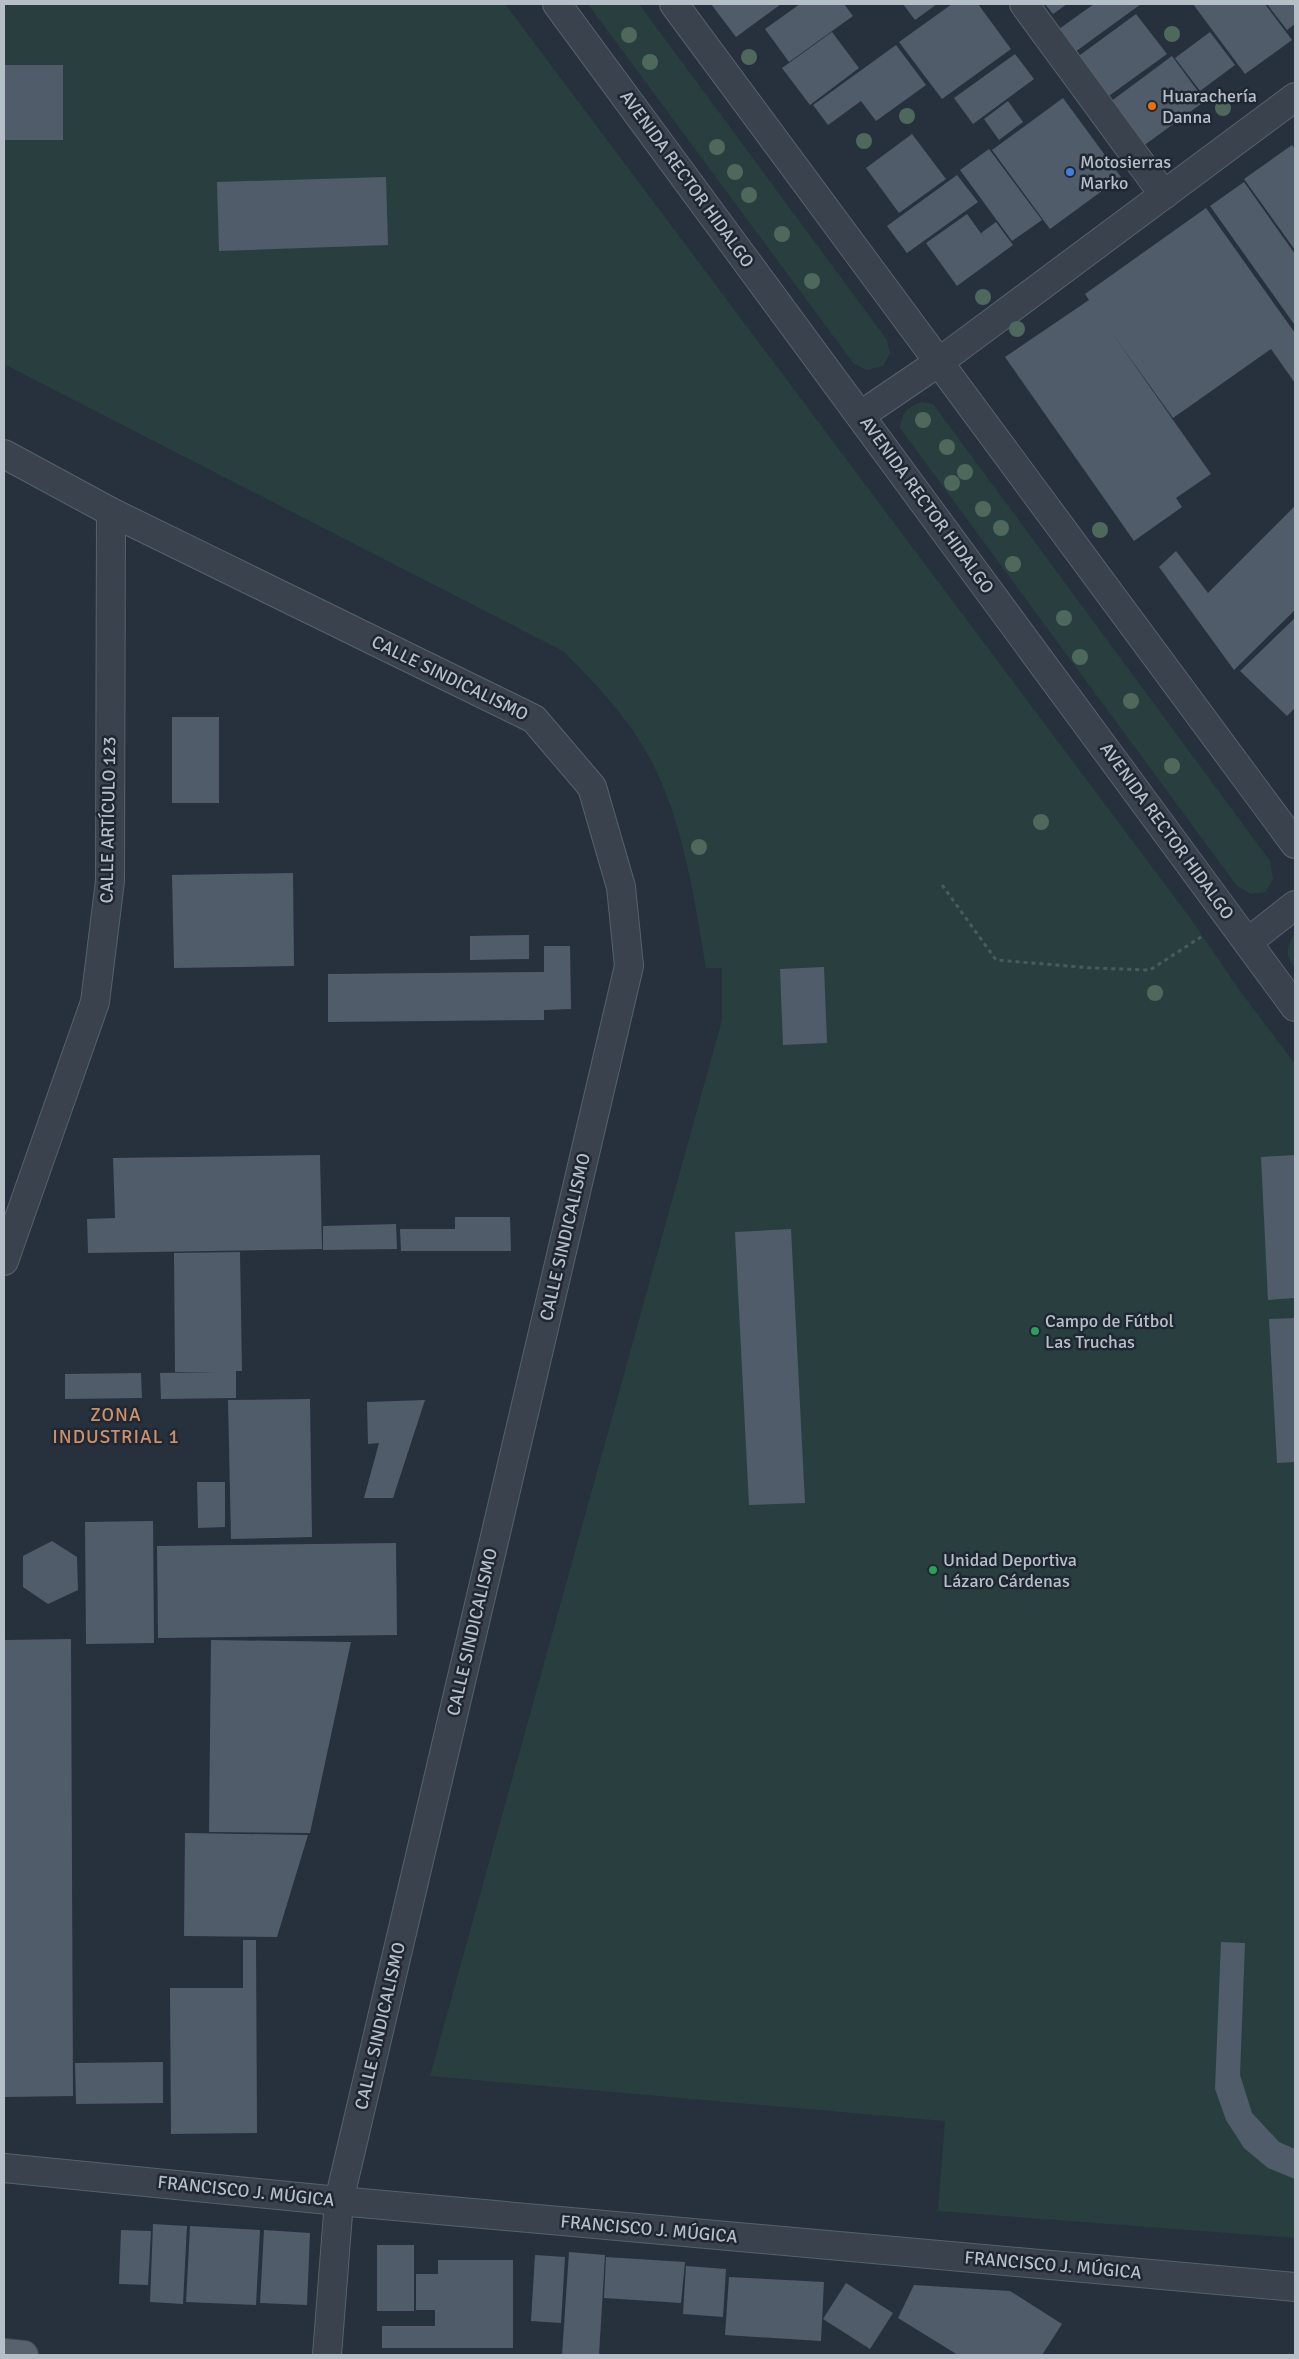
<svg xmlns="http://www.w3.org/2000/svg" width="1299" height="2359" font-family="Signika,sans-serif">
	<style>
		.green { fill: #293f3f }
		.building { fill: #515c6b }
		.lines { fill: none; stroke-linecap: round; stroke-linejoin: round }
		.minor-casing { stroke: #58616b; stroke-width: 30 }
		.major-casing { stroke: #434c56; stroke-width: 30 }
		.path { stroke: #485c5d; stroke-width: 3; stroke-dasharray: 4 4; stroke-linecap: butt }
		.minor { stroke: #3a434d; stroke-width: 28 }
		.major { stroke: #58626d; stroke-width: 28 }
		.tree { fill: #4e695c }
		.food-dot { fill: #e8710a; stroke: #1f2832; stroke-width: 2 }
		.shop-dot { fill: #3f7fe0; stroke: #1f2832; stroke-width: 2 }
		.leisure-dot { fill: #2e9e5b; stroke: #1f2832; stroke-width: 2 }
		.labels { text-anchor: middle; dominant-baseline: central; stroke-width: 5; stroke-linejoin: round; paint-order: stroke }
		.poi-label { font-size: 18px; fill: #b6bec8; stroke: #1f2832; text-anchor: start }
		.street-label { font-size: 18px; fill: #b6bec8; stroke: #1f2832 }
		.neighbourhood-label { font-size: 19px; letter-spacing: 1px; fill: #ce906b; stroke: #1f2832 }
	</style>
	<rect width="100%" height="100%" fill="#26313d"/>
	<g class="green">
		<path d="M4 4H505L1188 915 1240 991 1295 1064V2238L938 2211 945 2121 430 2076 722 1020V968H706C694 896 682 811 644 748 623 712 593 681 563 651L4 364Z"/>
		<path d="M588 4H639L887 340 890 353 883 366 867 370 854 364Z"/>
		<path d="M922 402 933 404 1270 861 1273 879 1266 892 1251 894 1237 886 900 428C902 413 907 407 922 402Z"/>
		<path d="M1294 934H1295V968C1285 954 1286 950 1294 934Z"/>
	</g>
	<g class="building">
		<path d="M711 4H781L736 37Z"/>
		<path d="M800 4H844L853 16 789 62 765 29Z"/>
		<path d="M903 4H937L915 20Z"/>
		<path d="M952 4H978L1011 49 942 99 899 42Z"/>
		<path d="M1045 4H1067L1053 14Z"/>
		<path d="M1094 4H1141L1075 52 1059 29Z"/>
		<path d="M1193 4H1265L1292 40 1245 74Z"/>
		<path d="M1267 4H1295V24L1287 30Z"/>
		<path d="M1136 14 1167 54 1106 98 1076 58Z"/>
		<path d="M832 32 859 68 810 105 782 68Z"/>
		<path d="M1210 32 1235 65 1200 91 1175 58Z"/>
		<path d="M896 45 926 85 876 121 861 101 828 125 813 105Z"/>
		<path d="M1015 54 1034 79 973 124 954 98Z"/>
		<path d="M1172 56 1205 101 1139 149 1106 105Z"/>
		<rect x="4" y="65" width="59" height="75"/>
		<path d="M1063 98 1121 177 1050 229 992 150Z"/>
		<path d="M1008 101 1023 122 999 140 984 119Z"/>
		<path d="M912 134 946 179 899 213 866 168Z"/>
		<path d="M1292 145 1295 149V250L1244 179Z"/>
		<path d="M989 149 1042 220 1012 241 960 170Z"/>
		<path d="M957 175 978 202 907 253 887 226Z"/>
		<path d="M386 177 388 245 219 251 217 182Z"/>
		<path d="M1244 182 1295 254 1294 324 1210 206Z"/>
		<path d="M1206 208 1295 333V383L1271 349 1173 418 1112 333 1211 474 1176 498 1182 507 1134 541 1005 357 1089 300 1085 294Z"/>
		<path d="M967 214 985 239 981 233 996 222 1013 245 957 286 926 243Z"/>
		<path d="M1295 506V610L1234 670 1159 567 1176 551 1208 593Z"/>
		<path d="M1295 618V708L1287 716 1240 671Z"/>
		<rect x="172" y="717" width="47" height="86"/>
		<path d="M293 873 294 966 174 968 172 875Z"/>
		<path d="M529 935V959L470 960V936Z"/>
		<path d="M544 946H570L571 1009 544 1010V1020L328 1022V974L544 972Z"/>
		<path d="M824 967 827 1043 783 1045 780 969Z"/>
		<path d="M320 1155 322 1249 88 1253 87 1219 115 1218 113 1158Z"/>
		<path d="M1295 1155V1298L1268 1300 1261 1157Z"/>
		<path d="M455 1217H510L511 1251H401L400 1229H455Z"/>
		<path d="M396 1224 397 1249 323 1250V1226Z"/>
		<path d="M791 1229 805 1503 749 1505 735 1232Z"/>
		<path d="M240 1252 242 1371H236V1398L161 1399 160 1373 218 1372H175L174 1253Z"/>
		<path d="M1295 1318V1462L1277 1463 1269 1319Z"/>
		<path d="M141 1373 142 1398 65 1399V1374Z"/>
		<path d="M310 1399 312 1537 231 1539 228 1400Z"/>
		<path d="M425 1400 393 1498H364L379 1443 368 1444 367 1402Z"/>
		<path d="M197 1482H225V1527L198 1528Z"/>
		<path d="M153 1521 154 1643 86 1644 85 1522Z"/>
		<path d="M52 1541 77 1557 78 1590 48 1604 23 1587V1556Z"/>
		<path d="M396 1543 397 1635 158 1638 157 1546Z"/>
		<path d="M71 1639 73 2096 4 2097V1640Z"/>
		<path d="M211 1640 351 1642 310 1833 209 1832Z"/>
		<path d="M185 1833 308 1835 277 1937 184 1936Z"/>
		<path d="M243 1940H256L257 2133 171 2134 170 1988H243Z"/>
		<path d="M1221 1942 1245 1943 1240 2075 1252 2113 1279 2142 1295 2149V2179L1268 2168 1244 2148 1226 2120 1215 2089Z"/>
		<path d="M163 2062V2103L76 2104 75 2063Z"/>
		<path d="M153 2224 187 2226 183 2304 150 2302Z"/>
		<path d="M190 2226 260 2230 256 2305 186 2302Z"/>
		<path d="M121 2230 151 2231 148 2285 119 2284Z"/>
		<path d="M264 2230 310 2233 307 2305 260 2303Z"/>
		<rect x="377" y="2245" width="37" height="66"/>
		<path d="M569 2252 605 2255 599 2355H562Z"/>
		<path d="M535 2255 565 2257 561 2323 531 2321Z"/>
		<path d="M606 2257 685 2262 681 2303 604 2298Z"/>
		<path d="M438 2260H513V2348H382V2326H435V2310H416V2274H438Z"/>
		<path d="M686 2266 726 2269 723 2317 683 2314Z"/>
		<path d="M729 2277 824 2282 821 2341 725 2335Z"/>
		<path d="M846 2283 893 2313 870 2349 823 2319Z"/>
		<path d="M914 2285 1010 2291 1062 2324 1042 2355H958L898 2318Z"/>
	</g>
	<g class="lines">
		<g class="minor-casing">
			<g id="minor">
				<path d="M557 4 1295 1007"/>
				<path d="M674 4 1295 844"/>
				<path d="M1024 4 1164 195"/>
				<path d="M861 415 939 362 1295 97"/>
				<path d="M4 454 111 512 534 719 592 787 621 887 629 966 339 2201 327 2355"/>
				<path d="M1248 942 1295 905"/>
				<path d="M4 1261 95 1002 110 881 111 512"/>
				<path d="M4 2168 339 2201 1295 2287"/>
			</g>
		</g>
		<g class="major-casing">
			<path id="major" d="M4 2353 24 2355"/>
		</g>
		<path class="path" d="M942 885 996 960 1092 968 1150 970 1201 937"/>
		<use href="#minor" class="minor"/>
		<use href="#major" class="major"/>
	</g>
	<g class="tree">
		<circle cx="1172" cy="34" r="8"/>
		<circle cx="629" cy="35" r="8"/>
		<circle cx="749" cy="57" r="8"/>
		<circle cx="650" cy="62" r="8"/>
		<circle cx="1223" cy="108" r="8"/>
		<circle cx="907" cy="116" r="8"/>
		<circle cx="864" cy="141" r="8"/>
		<circle cx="717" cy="147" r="8"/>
		<circle cx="735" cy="172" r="8"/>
		<circle cx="749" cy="195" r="8"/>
		<circle cx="782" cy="234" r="8"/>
		<circle cx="812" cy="281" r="8"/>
		<circle cx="983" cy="297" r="8"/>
		<circle cx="1017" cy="329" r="8"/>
		<circle cx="923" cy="420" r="8"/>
		<circle cx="947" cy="447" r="8"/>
		<circle cx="965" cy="472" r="8"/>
		<circle cx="952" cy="483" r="8"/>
		<circle cx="983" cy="509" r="8"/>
		<circle cx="1001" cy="528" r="8"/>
		<circle cx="1100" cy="530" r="8"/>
		<circle cx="1013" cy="564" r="8"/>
		<circle cx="1064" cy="618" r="8"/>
		<circle cx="1080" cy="657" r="8"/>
		<circle cx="1131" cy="701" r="8"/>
		<circle cx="1172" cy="766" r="8"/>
		<circle cx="1041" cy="822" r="8"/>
		<circle cx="699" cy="847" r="8"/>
		<circle cx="1155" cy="993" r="8"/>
	</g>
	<circle class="food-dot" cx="1152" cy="106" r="5"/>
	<circle class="shop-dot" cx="1070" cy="172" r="5"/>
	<g class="leisure-dot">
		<circle cx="1035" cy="1331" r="5"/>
		<circle cx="933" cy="1570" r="5"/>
	</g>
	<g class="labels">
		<g class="poi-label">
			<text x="1162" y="96">Huarachería<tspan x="1162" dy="21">Danna</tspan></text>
			<text x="1080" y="162">Motosierras<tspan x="1080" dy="21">Marko</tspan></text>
			<text x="1045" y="1321">Campo de Fútbol<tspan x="1045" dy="21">Las Truchas</tspan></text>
			<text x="943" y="1560">Unidad Deportiva<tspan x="943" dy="21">Lázaro Cárdenas</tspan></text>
		</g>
		<g class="street-label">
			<text transform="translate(687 179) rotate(54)">AVENIDA RECTOR HIDALGO</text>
			<text transform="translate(927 505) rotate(54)">AVENIDA RECTOR HIDALGO</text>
			<text transform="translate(450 678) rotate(26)">CALLE SINDICALISMO</text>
			<text transform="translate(108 820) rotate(-89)">CALLE ARTÍCULO 123</text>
			<text transform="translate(1167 831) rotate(54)">AVENIDA RECTOR HIDALGO</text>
			<text transform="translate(565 1237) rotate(-77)">CALLE SINDICALISMO</text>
			<text transform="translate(472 1632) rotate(-77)">CALLE SINDICALISMO</text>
			<text transform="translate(380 2026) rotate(-77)">CALLE SINDICALISMO</text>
			<text transform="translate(246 2191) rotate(6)">FRANCISCO J. MÚGICA</text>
			<text transform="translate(649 2229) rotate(5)">FRANCISCO J. MÚGICA</text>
			<text transform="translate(1053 2265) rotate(5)">FRANCISCO J. MÚGICA</text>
		</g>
		<g class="neighbourhood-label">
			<text x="116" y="1415">ZONA<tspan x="116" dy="22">INDUSTRIAL 1</tspan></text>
		</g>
	</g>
	<rect width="1299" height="2359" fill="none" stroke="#b6bec8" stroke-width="10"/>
</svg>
